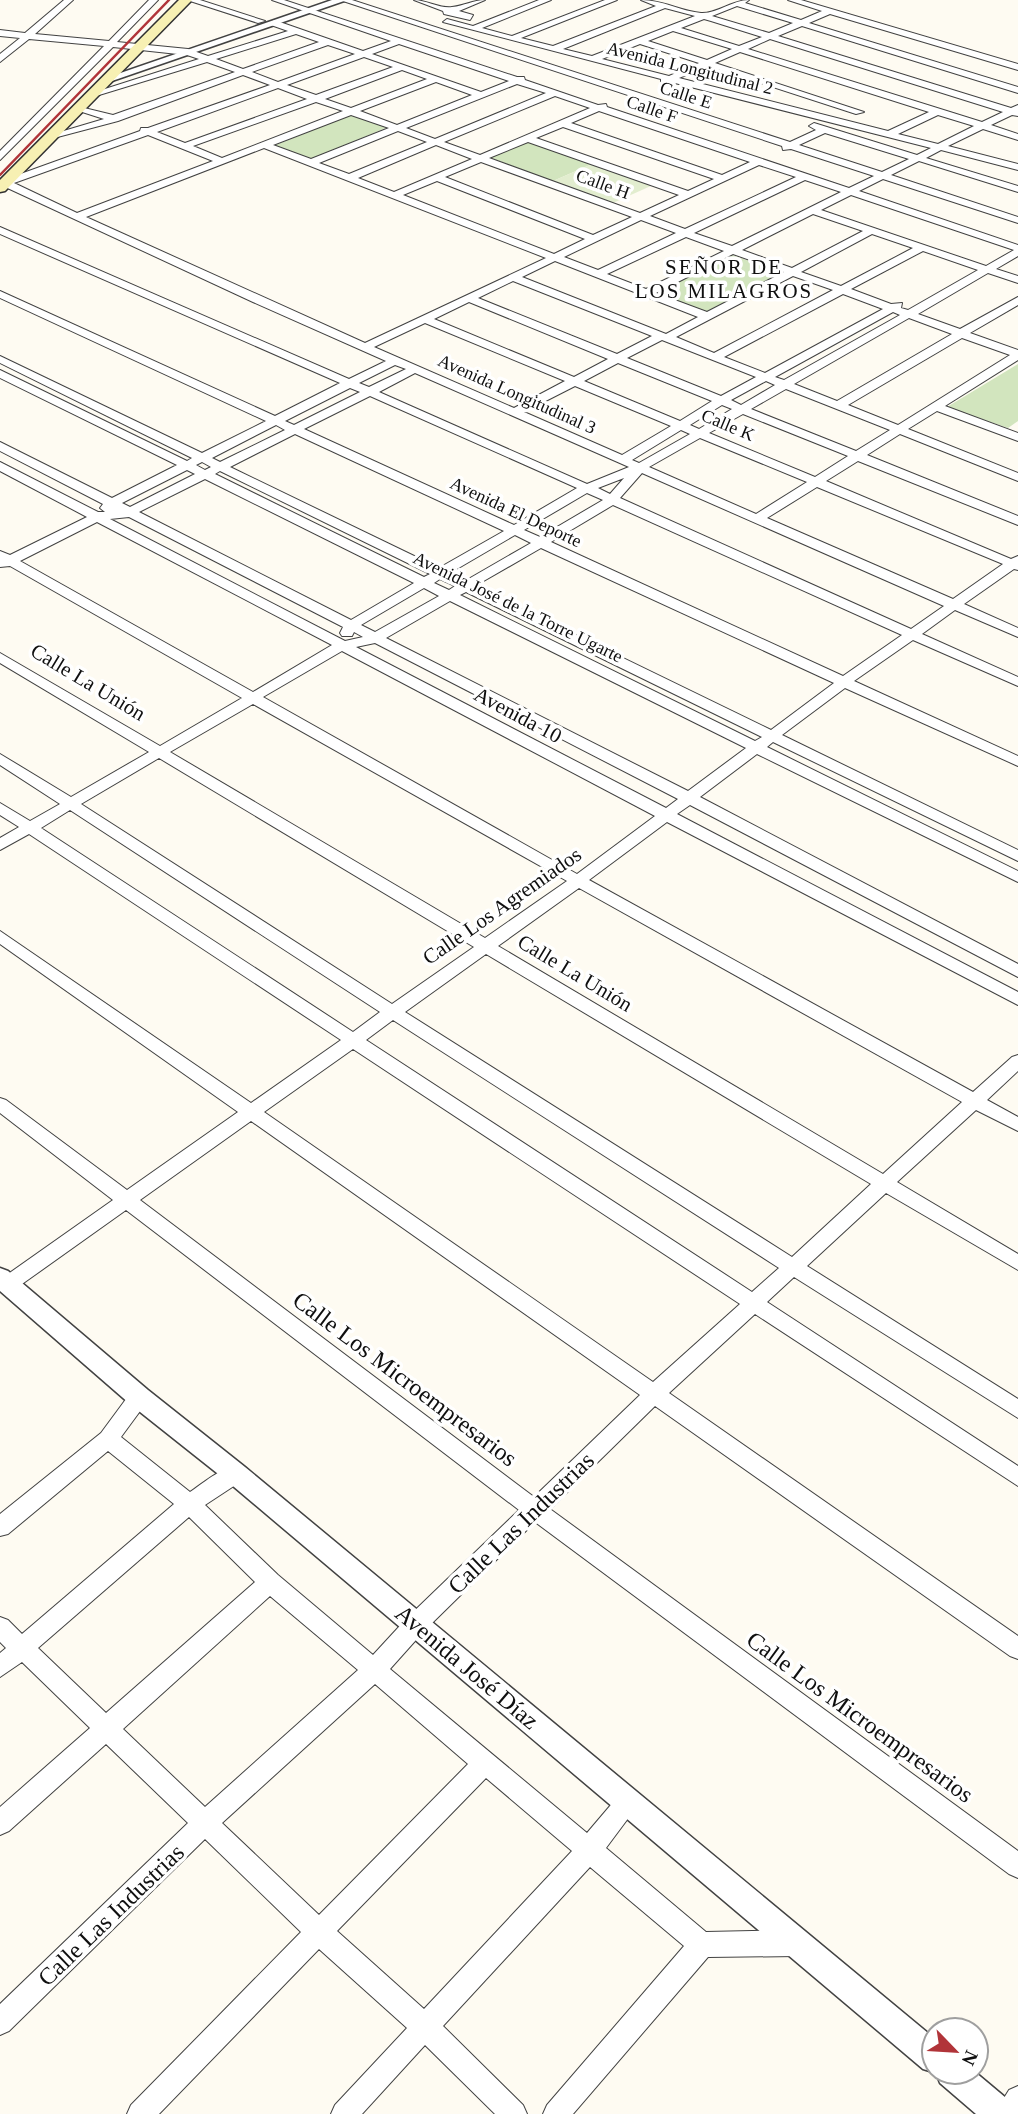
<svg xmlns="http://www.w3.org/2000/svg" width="1018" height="2114" font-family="'Times New Roman',serif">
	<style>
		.green { fill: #d2e5be }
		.pitch { fill: #e2edcf }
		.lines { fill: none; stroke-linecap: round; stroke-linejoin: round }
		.minor-casing { stroke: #424242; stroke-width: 2 }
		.tertiary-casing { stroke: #424242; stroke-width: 3 }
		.secondary-casing { stroke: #313131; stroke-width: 3 }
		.minor { fill: #fff; fill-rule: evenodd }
		.tertiary { fill: #fff; fill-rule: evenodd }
		.secondary { fill: #f7f0b3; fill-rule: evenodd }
		.rail { stroke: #b13439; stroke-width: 2.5 }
		.labels { text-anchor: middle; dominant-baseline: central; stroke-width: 7; stroke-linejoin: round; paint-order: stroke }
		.far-street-label { font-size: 18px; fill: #0f0f0f; stroke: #fff }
		.far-quarter-label { font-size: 21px; letter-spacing: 2px; fill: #0f0f0f; stroke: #fff }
		.street-label { font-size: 21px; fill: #0f0f0f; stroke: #fff }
		.near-street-label { font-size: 24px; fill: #0f0f0f; stroke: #fff }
	</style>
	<rect width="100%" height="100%" fill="#fefbf2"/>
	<g class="green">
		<path d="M351 115 388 127 310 160 273 146Z"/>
		<path d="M526 141 592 164 553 181 489 157Z"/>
		<path d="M730 254 782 273 705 313 651 293Z"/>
		<path d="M1018 364V421L1008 428 947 407Z"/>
	</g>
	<path class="pitch" d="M592 164 653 185 613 203 553 181Z"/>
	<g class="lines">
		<g class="minor-casing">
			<g id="minor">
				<path d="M64 0H73L35 34 109 41 149 0H158L117 42 188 49 208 56 288 31 271 25 274 20 363 51 391 41 272 0H284L517 77H524L525 80 598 105 606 104 607 107 849 188 874 176 791 149 783 150 782 146 340 0H352L790 142 816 130 809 126 814 123 917 155 931 148 671 82 661 83V79L443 22 447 19 473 26 539 0H551L482 28 512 36 605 0H617L521 38 553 46 656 6 641 0C663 0 680 11 701 13 717 14 732 0 749 0L745 3 801 20 822 11 788 0H801L1018 64V70L830 14 809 23 1018 87V93L802 26 778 36 1011 108 1018 105V116L1012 115 991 125 1018 134V140L983 129 948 146 1018 164V170L941 150 926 158 1018 186V192L919 161 891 175 1018 217V223L883 179 859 191 1018 245V256L996 269 1018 276V283L988 273 918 314 960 329 1018 297V305L970 333 1018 350V360L945 406 1018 433V441L937 411 908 429 1018 473V481L900 434 867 455 1018 516V525L858 461 826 481 1011 559 1018 556V570L1014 569 964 604 1018 628V637L955 610 922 634 1018 677V686L913 640 854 681 1018 756V766L845 688 782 735 1018 850V861L773 742 767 747 1018 871V882L757 754 700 797 1018 964V977L690 805 677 814 1018 992V1005L667 822 589 880 973 1092 1012 1057 1018 1055V1071L987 1100 1018 1117V1131L976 1110 897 1182 1018 1254V1270L886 1193 807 1266 1018 1399V1418L794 1277 767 1302 1018 1466V1486L755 1314 669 1393 1018 1636V1659L1010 1656 655 1406 550 1509 1018 1851V1878L1009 1874 535 1522 424 1631 390 1669 587 1833 621 1793 629 1790 637 1793 641 1801 606 1848 706 1932 797 1930 806 1934 810 1943 806 1952 797 1956 708 1957 573 2114H543L547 2105 684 1946 590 1867 443 2026 523 2105 527 2114H495L425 2045 362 2114H331L335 2105 407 2028 319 1949 159 2114H127L131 2105 301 1932 205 1839 9 2031 0 2035V2004L188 1823 106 1744 9 1831 0 1835V1807L90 1728 22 1662 0 1677V1653L6 1648 0 1642V1617L8 1620 22 1634 174 1504 108 1451 8 1534 0 1536V1514L101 1433 132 1391 139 1389 146 1391 149 1397 146 1403 121 1437 190 1492C204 1483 226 1462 243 1468L247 1474 243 1480 205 1505 278 1575 373 1655 408 1617 519 1510 126 1210 15 1289 8 1292 0 1287 1 1279 113 1200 0 1113V1098L6 1100 127 1190 238 1112 0 944V931L251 1103 341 1040 29 834 0 850V838L19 827 0 815V803L30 821 60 804 0 765V754L71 797 149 752 0 663V653L160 746 242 698 10 566 0 567V551L10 555 87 517 0 471V462L98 512H105L100 508 103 504 0 451V442L112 498 177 465 0 378V370L187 461 192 458 0 363V356L202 453 266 421 0 298V291L275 416 340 383 0 234V227L349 379 386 361 253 302 1 185V181L140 131 141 128H148L270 85 243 75 118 121 50 139V135L104 119 76 110V106L113 115 235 72 207 62 86 99V95L199 59 187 55 113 47 0 160V151L104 46 29 39 0 62V54L20 38 0 36V30L25 33ZM737 6 793 23 769 33 712 16ZM665 8 695 16 592 56 563 49ZM704 19 711 21 762 37 739 46 681 28ZM673 31 732 49 707 60 648 41ZM296 34 319 42 243 69 216 59ZM770 39 1003 112 982 122 748 49ZM399 44 509 81 481 92 372 54ZM640 44 699 63 669 76 602 59ZM328 45 355 54 278 82 252 72ZM740 52 929 112 888 131 679 78 708 66 856 114 864 112 715 63ZM364 57 393 67 316 95 287 85ZM402 70 427 79 351 108 325 99ZM436 82 472 95 397 125 360 111ZM517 84 546 93 435 139 406 128ZM278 88 307 99 185 143 157 132ZM555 96 590 108 480 155 444 142ZM316 102 343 111 222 158 193 146ZM599 111 750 162 722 175 571 123ZM351 115 389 128 311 159 273 145ZM938 115 974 126 938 144 898 134ZM563 127 714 179 688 191 536 138ZM398 131 427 142 349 174 319 163ZM825 133 909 159 882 172 799 145ZM148 135 213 161 77 213 14 183ZM528 142 679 195 640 213 489 158ZM436 145 472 159 394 192 358 178ZM264 148 546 258 365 343 86 217ZM481 162 632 217 593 235 445 177ZM759 165 796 177 685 229 650 216ZM805 180 841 192 732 246 694 233ZM437 181 585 239 554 254 403 195ZM851 195 1014 250 986 266 821 210ZM813 214 863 231 792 268 742 250ZM641 220 676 233 598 270 564 257ZM872 234 913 248 841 286 801 272ZM686 237 724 251 646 289 607 274ZM923 251 978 270 908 310 901 308 902 303 891 304 851 289ZM733 254 784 272 707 312 656 293ZM555 261 698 317 666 334 522 277ZM793 276 833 290 714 353 676 337ZM513 281 652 336 617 354 478 298ZM843 294 883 309 765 373 724 357ZM469 302 608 359 574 377 434 319ZM893 312 900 315 784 380 775 377ZM909 318 952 334 837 401 794 384ZM425 323 565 381 514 408 374 347ZM962 338 1010 355 898 425 848 405ZM662 340 756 377 721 396 627 358ZM618 363 712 401 680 421 584 381ZM395 365 406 369 369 387 359 383ZM415 373 629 467 587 484 379 392ZM766 381 775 385 741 405 731 400ZM575 386 671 426 622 455 524 412ZM350 388 360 392 294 425 285 421ZM786 389 890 430 856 451 751 409ZM370 396 577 488 514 525 304 429ZM722 405 732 409 699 429 690 425ZM743 414 848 456 815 477 709 433ZM276 425 285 430 220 462 212 458ZM681 430 690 434 639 463 632 460ZM295 434 504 531 439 568 230 467ZM700 438 807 482 756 514 649 467ZM202 462 211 467 205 470 196 465ZM187 470 195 474 130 507 122 503ZM220 471 430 574 424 577 215 474ZM642 473 944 606 911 629 620 498ZM624 478 610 494 598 488ZM205 479 414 583 351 620 139 512ZM817 487 1003 564 953 599 767 518ZM587 493 603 500 540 537 524 530ZM613 505 902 635 843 676 551 542ZM129 517 343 627 340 633 342 636H352L354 632 363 637 345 641 110 519ZM97 522 332 645 253 692 20 561ZM515 535 531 543 465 581 450 573ZM541 548 834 683 771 730 475 586ZM440 579 455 586 449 590 434 583ZM424 588 439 596 375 632 361 625ZM466 592 762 737 755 741 460 595ZM450 601 746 748 688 791 386 638ZM375 643 678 799 666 808 356 647ZM342 651 655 816 577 874 263 697ZM253 704 567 881 485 938 170 752ZM159 758 474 947 392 1004 81 804ZM70 810 380 1012 353 1032 41 828ZM579 888 962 1102 883 1174 498 946ZM486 954 871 1184 792 1257 405 1012ZM393 1020 779 1268 752 1292 366 1040ZM353 1049 740 1304 653 1382 264 1112ZM251 1121 640 1395 534 1497 140 1200ZM189 1517 255 1582 106 1713 38 1648ZM270 1596 358 1670 205 1807 123 1729ZM375 1684 468 1764 319 1915 222 1823ZM486 1778 572 1851 424 2009 337 1931Z"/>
				<path d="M187 0H200L265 21 258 23Z"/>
				<path d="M414 0C426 0 441 9 452 7 464 6 473 0 485 0L459 11 473 15 470 20 444 14 443 11Z"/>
				<path d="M1018 2086V2114H994L1009 2090Z"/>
			</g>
		</g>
		<g class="tertiary-casing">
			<g id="tertiary">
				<path d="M332 0H347L112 81 103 79Z"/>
				<path d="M0 1268 8 1271 148 1390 245 1467 934 2038V2072H975L1012 2103 1017 2114H976L940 2083 936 2073 923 2069 227 1481 130 1404 0 1291Z"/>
			</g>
		</g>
		<g class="secondary-casing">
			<path id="secondary" d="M179 0H192L5 191 0 192V180Z"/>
		</g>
		<use href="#minor" class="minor"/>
		<use href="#tertiary" class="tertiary"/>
		<use href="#secondary" class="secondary"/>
		<path class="rail" d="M0 175 169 0"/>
	</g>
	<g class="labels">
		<g class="far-street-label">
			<text transform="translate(690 68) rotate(14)">Avenida Longitudinal 2</text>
			<text transform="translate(686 95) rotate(18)">Calle E</text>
			<text transform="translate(652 109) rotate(19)">Calle F</text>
			<text transform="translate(603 184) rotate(20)">Calle H</text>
			<text transform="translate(517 394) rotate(24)">Avenida Longitudinal 3</text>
			<text transform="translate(728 425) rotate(23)">Calle K</text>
			<text transform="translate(516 512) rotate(25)">Avenida El Deporte</text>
			<text transform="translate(518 607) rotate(26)">Avenida José de la Torre Ugarte</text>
		</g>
		<g class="far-quarter-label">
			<text x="724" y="267">SEÑOR DE<tspan x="724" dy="24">LOS MILAGROS</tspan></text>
		</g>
		<g class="street-label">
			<text transform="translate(88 682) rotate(31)">Calle La Unión</text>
			<text transform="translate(518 715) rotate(28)">Avenida 10</text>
			<text transform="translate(502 906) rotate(-35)">Calle Los Agremiados</text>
			<text transform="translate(575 973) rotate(31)">Calle La Unión</text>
		</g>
		<g class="near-street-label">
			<text transform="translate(405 1379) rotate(37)">Calle Los Microempresarios</text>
			<text transform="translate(521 1523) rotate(-44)">Calle Las Industrias</text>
			<text transform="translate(467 1667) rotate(40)">Avenida José Díaz</text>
			<text transform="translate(860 1717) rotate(36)">Calle Los Microempresarios</text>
			<text transform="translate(111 1915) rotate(-44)">Calle Las Industrias</text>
		</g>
	</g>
	<g transform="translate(955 2051) rotate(115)"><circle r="33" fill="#ffffff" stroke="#9f9f9f" stroke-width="2"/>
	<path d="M0-5L12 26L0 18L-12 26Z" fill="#b13439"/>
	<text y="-10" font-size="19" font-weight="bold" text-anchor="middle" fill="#0f0f0f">N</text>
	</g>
</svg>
